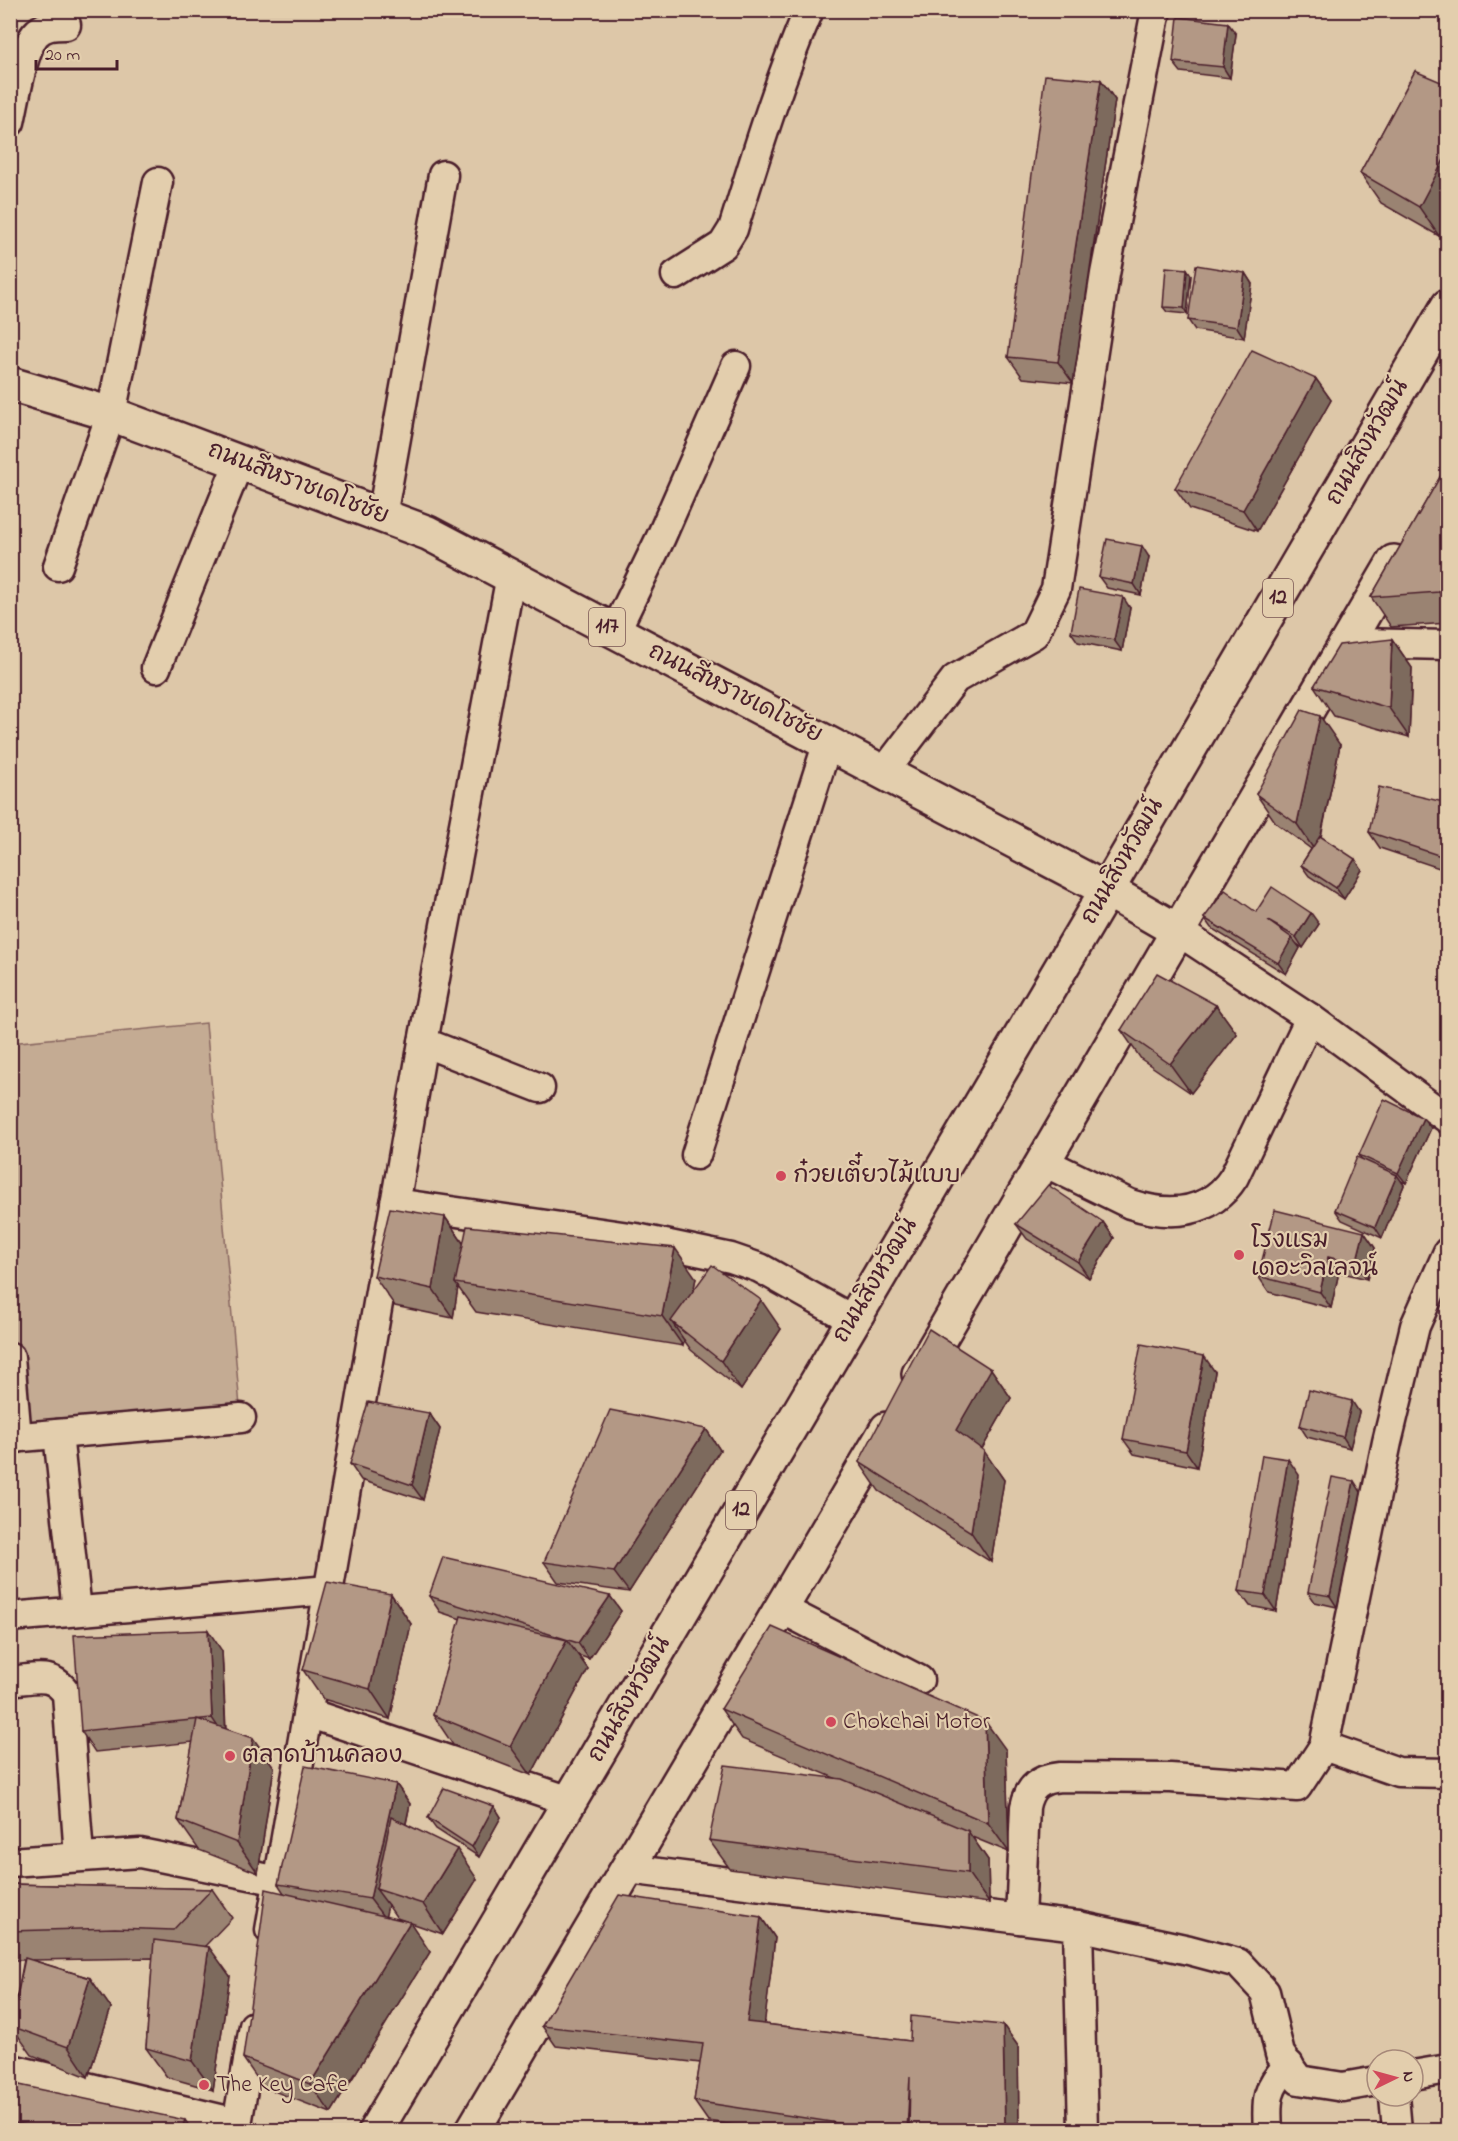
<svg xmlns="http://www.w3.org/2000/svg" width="1458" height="2141" font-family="'Indie Flower','Playpen Sans Thai',sans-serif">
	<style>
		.grass { fill: #c4ab93; stroke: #87655f; stroke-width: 1.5 }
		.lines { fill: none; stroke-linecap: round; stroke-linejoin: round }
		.minor-casing { stroke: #4a1f2b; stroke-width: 33 }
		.major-casing { stroke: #4a1f2b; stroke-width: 38 }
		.minor { stroke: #e3cead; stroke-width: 28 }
		.major { stroke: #e3cead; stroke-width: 33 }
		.wall { fill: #9a8372; stroke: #4a1f2b; stroke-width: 1.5 }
		.shaded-wall { fill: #7d6a5d; stroke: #4a1f2b; stroke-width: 1.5 }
		.building { fill: #b39885; stroke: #4a1f2b; stroke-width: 1.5 }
		.poi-dot { fill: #d1495b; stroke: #e3cead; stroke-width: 2 }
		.labels { text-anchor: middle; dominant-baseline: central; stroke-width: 4.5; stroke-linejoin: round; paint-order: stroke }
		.shield { fill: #e3cead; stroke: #785452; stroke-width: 1.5 }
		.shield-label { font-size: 22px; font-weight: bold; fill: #4a1f2b }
		.street-label { font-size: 24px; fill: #4a1f2b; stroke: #e3cead }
		.poi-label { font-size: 24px; fill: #4a1f2b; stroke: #e3cead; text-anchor: start }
	</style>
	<rect width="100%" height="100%" fill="#ddc7a8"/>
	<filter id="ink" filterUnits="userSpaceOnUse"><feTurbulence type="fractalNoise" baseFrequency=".0167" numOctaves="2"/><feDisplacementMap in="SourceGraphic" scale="12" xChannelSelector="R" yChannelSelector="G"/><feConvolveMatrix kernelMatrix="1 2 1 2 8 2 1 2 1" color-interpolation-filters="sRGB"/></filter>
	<g filter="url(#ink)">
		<path class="grass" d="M206 1023 241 1418 17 1438 10 1359V1043Z"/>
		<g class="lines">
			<g class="minor-casing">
				<g id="minor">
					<path d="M10 122C15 100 22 51 35 35 43 25 55 25 66 25"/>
					<path d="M676 275 723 245 733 229C756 155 778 82 809 10"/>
					<path d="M382 516 443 175"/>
					<path d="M58 566 111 414 158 182"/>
					<path d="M615 632 661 537 736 366"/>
					<path d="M1358 643 1448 645"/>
					<path d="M156 668 239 462"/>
					<path d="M884 772 955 679 1034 634 1056 589 1105 274 1156 10"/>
					<path d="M1178 931 1310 1018 1448 1119"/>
					<path d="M423 1042 540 1088"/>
					<path d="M696 1155 828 742"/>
					<path d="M1044 1162 1130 1204C1170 1217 1210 1215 1234 1177L1310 1018"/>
					<path d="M395 1203 636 1238 731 1258 760 1268 853 1320"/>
					<path d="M10 1357 17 1438"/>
					<path d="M58 1434 77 1611"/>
					<path d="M10 1438 241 1418"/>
					<path d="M782 1609 919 1680"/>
					<path d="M10 1617 329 1590"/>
					<path d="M10 1681C35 1679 52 1671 67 1694L79 1856"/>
					<path d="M308 1713 570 1801"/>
					<path d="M1324 1746 1398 1772 1448 1773"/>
					<path d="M10 1862 140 1853 279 1881"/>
					<path d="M628 1869 1020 1919 1025 1807C1029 1787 1039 1779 1060 1777L1170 1778 1297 1787 1324 1746 1387 1442 1415 1326 1448 1252"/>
					<path d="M1020 1919 1078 1926 1083 2130"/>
					<path d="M1078 1926 1189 1950 1238 1963 1265 1992 1280 2054 1299 2080 1343 2087 1377 2081"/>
					<path d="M270 1930 423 1042 511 575"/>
					<path d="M1413 2075 1448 2069"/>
					<path d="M10 2076 12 2069 237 2123"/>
					<path d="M1394 2096 1397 2130"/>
					<path d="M236 2130 254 2026"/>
					<path d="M1268 2130C1266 2101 1266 2087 1289 2065"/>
				</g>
			</g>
			<g class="major-casing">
				<g id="major">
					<path d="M10 384 111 414 428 533 1107 890 1178 931"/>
					<path d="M919 1374 1394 562"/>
					<path d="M376 2130 1107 890 1448 306"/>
					<path d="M473 2130 887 1429"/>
				</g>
			</g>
			<use href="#minor" class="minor"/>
			<use href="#major" class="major"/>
		</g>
		<g class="wall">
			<path d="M1236 34 1230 78 1181 72 1173 62Z"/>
			<path d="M1415 71 1439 236 1381 203 1360 173Z"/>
			<path d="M1101 80 1115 100 1073 383 1023 378 1008 357Z"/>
			<path d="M1187 269 1191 275 1187 314 1167 312 1163 307Z"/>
			<path d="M1245 273 1252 284 1244 338 1195 330 1188 320Z"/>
			<path d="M1316 379 1331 400 1257 531 1190 509 1175 488Z"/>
			<path d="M1448 463V623L1391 627 1371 597Z"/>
			<path d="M1149 557 1141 595 1107 588 1099 577Z"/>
			<path d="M1130 608 1122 651 1078 642 1071 632Z"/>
			<path d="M1392 639 1412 668 1409 737 1334 716 1314 686Z"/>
			<path d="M1340 745 1321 837 1362 870 1344 899 1309 876 1301 865 1311 849 1276 823 1256 794Z"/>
			<path d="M1448 803V871L1380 848 1369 832Z"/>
			<path d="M1256 912 1319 924 1303 948 1297 944 1300 948 1286 974 1211 928 1204 918Z"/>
			<path d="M1216 1005 1237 1034 1191 1093 1141 1059 1121 1030Z"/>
			<path d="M1431 1128 1406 1183 1401 1181 1404 1185 1382 1238 1342 1220 1335 1210 1362 1160 1359 1155Z"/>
			<path d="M445 1217 463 1243 696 1278 693 1291 781 1329 741 1390 691 1350 684 1340 683 1346 476 1312 458 1287 453 1318 395 1306 374 1276Z"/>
			<path d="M1103 1222 1114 1238 1089 1278 1027 1239 1016 1224Z"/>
			<path d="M1364 1232 1375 1248 1367 1279 1339 1272 1331 1308 1269 1292 1258 1276Z"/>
			<path d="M991 1369 1011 1398 982 1449 1004 1480 991 1562 879 1491 859 1462Z"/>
			<path d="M1215 1372 1197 1467 1134 1454 1123 1439Z"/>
			<path d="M1359 1412 1350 1448 1307 1437 1300 1426Z"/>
			<path d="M429 1413 440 1429 423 1500 361 1480 350 1464Z"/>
			<path d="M706 1429 720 1450 629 1592 558 1582 544 1562Z"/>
			<path d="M1299 1475 1276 1611 1250 1606 1239 1591Z"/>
			<path d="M1361 1492 1337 1607 1315 1602 1308 1592Z"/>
			<path d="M391 1594 411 1624 390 1719 323 1699 303 1670Z"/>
			<path d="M429 1596H610L621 1611 589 1659 578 1655 588 1669 531 1775 453 1745 433 1715 461 1619 440 1612Z"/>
			<path d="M222 1651 226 1729 274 1767 258 1873 199 1850 178 1820 193 1742 95 1752 81 1731Z"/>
			<path d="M721 1709 1006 1750 1009 1852 972 1837 988 1860 989 1903 730 1869 709 1840 835 1778 742 1739Z"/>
			<path d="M396 1784 410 1804 406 1824 477 1879 443 1934 397 1918 388 1905 385 1917 430 1952 331 2113 263 2087 243 2058 284 1893 278 1884Z"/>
			<path d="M494 1806 501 1817 479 1857 436 1829 428 1818Z"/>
			<path d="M10 1884 212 1889 232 1918 205 1946 230 1976 213 2090 167 2077 146 2048 153 1958 32 1960 90 1978 111 2008 88 2077 32 2055 11 2026 24 1960H10Z"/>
			<path d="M761 1917 775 1938 764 2024 910 2041 1003 2025 1018 2046 1019 2130H767L708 2121 694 2101 700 2063 556 2046 542 2026Z"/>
			<path d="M10 2083 192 2130H10Z"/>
		</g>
		<g class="shaded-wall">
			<path d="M1228 23 1236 34 1230 78 1223 67Z"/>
			<path d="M1101 80 1115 100 1073 383 1058 362Z"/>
			<path d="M1448 152V221L1439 236 1419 207Z"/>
			<path d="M1187 269 1191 275 1187 314 1184 308Z"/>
			<path d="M1245 273 1252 284 1244 338 1237 327Z"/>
			<path d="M1316 379 1331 400 1257 531 1243 510Z"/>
			<path d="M1142 546 1149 557 1141 595 1134 584Z"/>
			<path d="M1448 577V605L1439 592Z"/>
			<path d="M1123 597 1130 608 1122 651 1114 640Z"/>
			<path d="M1392 639 1412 668 1409 737 1389 708Z"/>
			<path d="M1320 716 1340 745 1317 854 1297 824Z"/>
			<path d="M1448 818V866L1441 856Z"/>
			<path d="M1355 859 1362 870 1344 899 1336 888Z"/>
			<path d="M1311 913 1319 924 1303 948 1296 937Z"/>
			<path d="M1292 938 1300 948 1286 974 1278 963Z"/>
			<path d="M1216 1005 1237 1034 1191 1093 1170 1064Z"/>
			<path d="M1423 1118 1431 1128 1406 1183 1398 1173Z"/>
			<path d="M1397 1175 1404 1185 1382 1238 1375 1227Z"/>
			<path d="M445 1217 465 1246 455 1283 458 1287 453 1318 433 1289Z"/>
			<path d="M1103 1222 1114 1238 1089 1278 1078 1262Z"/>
			<path d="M1364 1232 1375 1248 1367 1279 1356 1264Z"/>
			<path d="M675 1248 696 1278 685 1333 671 1321 684 1340 683 1346 662 1316Z"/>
			<path d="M1328 1257 1339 1272 1331 1308 1320 1292Z"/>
			<path d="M761 1300 781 1329 741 1390 721 1361Z"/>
			<path d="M1204 1356 1215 1372 1197 1467 1186 1451Z"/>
			<path d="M991 1369 1011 1398 976 1459 956 1430Z"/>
			<path d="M1352 1401 1359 1412 1350 1448 1343 1437Z"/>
			<path d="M429 1413 440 1429 423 1500 412 1485Z"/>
			<path d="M706 1429 720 1450 629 1592 614 1572Z"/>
			<path d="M984 1451 1004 1480 991 1562 971 1532Z"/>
			<path d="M1288 1459 1299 1475 1276 1611 1265 1595Z"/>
			<path d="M1354 1481 1361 1492 1337 1607 1330 1596Z"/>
			<path d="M391 1594 411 1624 390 1719 370 1689Z"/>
			<path d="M610 1596 621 1611 589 1659 578 1643Z"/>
			<path d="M208 1630 222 1651 226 1739 212 1718Z"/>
			<path d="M567 1640 588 1669 531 1775 510 1746Z"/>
			<path d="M985 1721 1006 1750 1009 1852 988 1823Z"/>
			<path d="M253 1738 274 1767 258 1873 237 1843Z"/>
			<path d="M396 1784 410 1804 391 1893 376 1889 388 1905 385 1919 370 1899Z"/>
			<path d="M494 1806 501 1817 479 1857 472 1847Z"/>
			<path d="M968 1831 988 1860 989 1903 968 1873Z"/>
			<path d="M457 1849 477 1879 443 1934 423 1904Z"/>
			<path d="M761 1917 775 1938 762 2043 747 2022Z"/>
			<path d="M410 1922 430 1952 331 2113 310 2084Z"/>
			<path d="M209 1947 230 1976 213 2090 192 2061Z"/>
			<path d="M90 1978 111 2008 88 2077 68 2047Z"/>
			<path d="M1003 2025 1018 2046 1019 2130H1005Z"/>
			<path d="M910 2076 923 2130H907Z"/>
			<path d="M185 2120 192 2130H181Z"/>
		</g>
		<g class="building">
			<path d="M1178 17 1228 23 1223 67 1173 62Z"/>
			<path d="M1415 71 1448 85V152L1419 207 1360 173Z"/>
			<path d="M1045 75 1101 80 1058 362 1008 357Z"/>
			<path d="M1196 265 1245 273 1237 327 1188 320Z"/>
			<path d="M1166 267 1187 269 1184 308 1163 307Z"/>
			<path d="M1252 350 1316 379 1243 510 1175 488Z"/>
			<path d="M1448 463V577L1439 592 1371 597Z"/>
			<path d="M1107 539 1142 546 1134 584 1099 577Z"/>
			<path d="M1079 589 1123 597 1114 640 1071 632Z"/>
			<path d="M1392 639 1389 708 1314 686 1339 645Z"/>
			<path d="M1302 710 1320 716 1297 824 1256 794Z"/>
			<path d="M1379 787 1448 803V818L1441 856 1369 832Z"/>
			<path d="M1320 836 1355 859 1336 888 1301 865Z"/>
			<path d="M1272 887 1311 913 1296 937 1268 921 1292 938 1278 963 1204 918 1225 890 1256 912Z"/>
			<path d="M1157 973 1216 1005 1170 1064 1121 1030Z"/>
			<path d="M1384 1099 1423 1118 1398 1173 1359 1155Z"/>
			<path d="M1357 1157 1397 1175 1375 1227 1335 1210Z"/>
			<path d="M1048 1185 1103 1222 1078 1262 1016 1224Z"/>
			<path d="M390 1208 445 1217 433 1289 374 1276Z"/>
			<path d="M1275 1210 1364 1232 1356 1264 1328 1257 1320 1292 1258 1276Z"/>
			<path d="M467 1226 675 1248 662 1316 455 1283Z"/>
			<path d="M712 1265 761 1300 721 1361 671 1321Z"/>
			<path d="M929 1329 991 1369 956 1430 984 1451 971 1532 859 1462Z"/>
			<path d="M1141 1344 1204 1356 1186 1451 1123 1439Z"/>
			<path d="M1309 1390 1352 1401 1343 1437 1300 1426Z"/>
			<path d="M368 1402 429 1413 412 1485 350 1464Z"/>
			<path d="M610 1410 706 1429 614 1572 544 1562Z"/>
			<path d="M1262 1455 1288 1459 1265 1595 1239 1591Z"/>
			<path d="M1332 1477 1354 1481 1330 1596 1308 1592Z"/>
			<path d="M443 1557 610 1596 578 1643 429 1596Z"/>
			<path d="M327 1582 391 1594 370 1689 303 1670Z"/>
			<path d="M461 1616 567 1640 510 1746 433 1715Z"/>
			<path d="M772 1627 985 1721 988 1823 721 1709Z"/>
			<path d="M208 1630 212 1718 81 1731 74 1635Z"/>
			<path d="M197 1719 253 1738 237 1843 178 1820Z"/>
			<path d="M725 1765 842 1779 968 1831V1873L709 1840Z"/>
			<path d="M305 1766 396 1784 370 1899 278 1884Z"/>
			<path d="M444 1788 494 1806 472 1847 428 1818Z"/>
			<path d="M391 1817 457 1849 423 1904 376 1889Z"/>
			<path d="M10 1884 212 1889 173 1930 115 1928 10 1931Z"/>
			<path d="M266 1889 410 1922 310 2084 243 2058Z"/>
			<path d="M619 1895 761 1917 747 2022 910 2041 911 2016 1003 2025 1005 2130H909L910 2076 907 2130H883L694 2101 703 2044 542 2026Z"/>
			<path d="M154 1940 209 1947 192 2061 146 2048Z"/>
			<path d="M25 1958 90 1978 68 2047 11 2026Z"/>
			<path d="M10 2083 185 2120 181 2130H51L10 2122Z"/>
		</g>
	</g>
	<g class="poi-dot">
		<circle cx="781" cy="1176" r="6"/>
		<circle cx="1239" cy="1255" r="6"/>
		<circle cx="831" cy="1722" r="6"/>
		<circle cx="230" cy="1756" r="6"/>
		<circle cx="204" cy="2085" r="6"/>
	</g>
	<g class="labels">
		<g class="shield">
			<rect x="1263" y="579" width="30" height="38" rx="4.5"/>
			<rect x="589" y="608" width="36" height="38" rx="4.5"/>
			<rect x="726" y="1491" width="30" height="38" rx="4.5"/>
		</g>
		<g class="shield-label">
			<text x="1278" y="598">12</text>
			<text x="607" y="627">117</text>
			<text x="741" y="1510">12</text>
		</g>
		<g class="street-label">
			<text transform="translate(1368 443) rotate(-60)">ถนนสิงหวัฒน์</text>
			<text transform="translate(298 484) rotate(21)">ถนนสีหราชเดโชชัย</text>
			<text transform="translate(735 694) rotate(27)">ถนนสีหราชเดโชชัย</text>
			<text transform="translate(1123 862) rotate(-60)">ถนนสิงหวัฒน์</text>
			<text transform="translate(876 1281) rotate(-59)">ถนนสิงหวัฒน์</text>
			<text transform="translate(630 1700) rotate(-60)">ถนนสิงหวัฒน์</text>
		</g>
		<g class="poi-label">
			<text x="793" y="1176">ก๋วยเตี๋ยวไม้แบบ</text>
			<text x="1251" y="1241">โรงแรม<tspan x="1251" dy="28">เดอะวิลเลจน์</tspan></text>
			<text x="843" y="1722">Chokchai Motor</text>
			<text x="242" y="1756">ตลาดบ้านคลอง</text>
			<text x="216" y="2085">The Key Cafe</text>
		</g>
	</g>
	<rect width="1458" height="2141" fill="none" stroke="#e3cead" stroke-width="36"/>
	<rect x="18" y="18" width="1422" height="2105" fill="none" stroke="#4a1f2b" stroke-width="2" filter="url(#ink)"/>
	<g transform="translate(1395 2078) rotate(85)"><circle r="28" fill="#e3cead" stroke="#a68879" stroke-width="1.5"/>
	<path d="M0-4.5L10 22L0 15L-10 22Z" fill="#d1495b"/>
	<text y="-9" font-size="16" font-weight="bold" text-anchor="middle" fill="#4a1f2b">N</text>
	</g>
	<path d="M36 60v9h81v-9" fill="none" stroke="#4a1f2b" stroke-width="3"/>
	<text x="45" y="60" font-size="18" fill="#4a1f2b" stroke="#e3cead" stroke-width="4.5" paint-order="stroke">20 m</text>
</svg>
